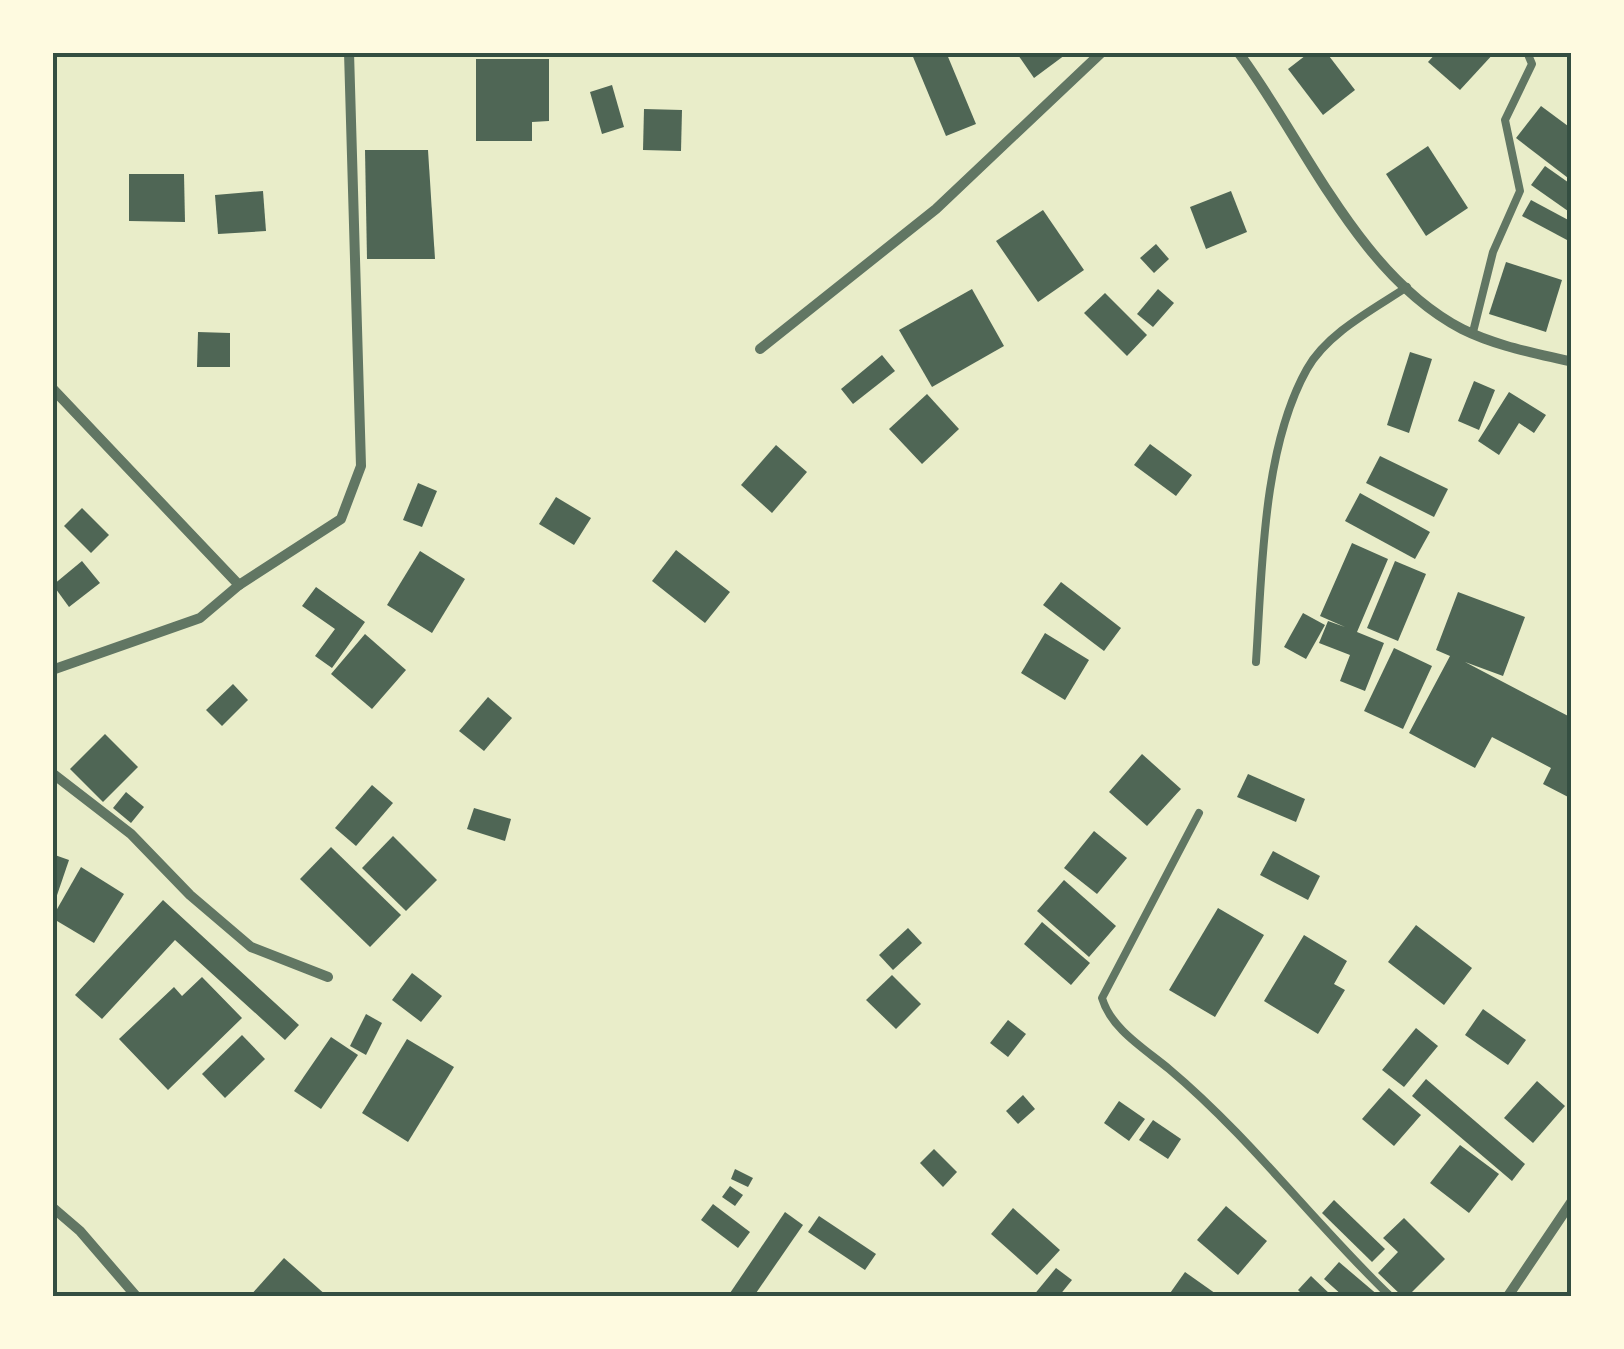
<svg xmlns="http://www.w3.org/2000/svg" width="1624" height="1349" font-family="'Noto Sans',sans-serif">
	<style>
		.building { fill: #4f6655 }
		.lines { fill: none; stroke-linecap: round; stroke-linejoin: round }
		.service { stroke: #617663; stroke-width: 8 }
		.minor { stroke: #617663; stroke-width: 10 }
		.neatline { fill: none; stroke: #344e41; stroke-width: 4 }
	</style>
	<rect width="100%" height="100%" fill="#e9edc9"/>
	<g class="building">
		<path d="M911 52H946L976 124 946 136Z"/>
		<path d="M1016 52H1069L1034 78Z"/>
		<path d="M1310 52H1326L1355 90 1323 115 1288 69Z"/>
		<path d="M1437 52H1495L1460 90 1428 62Z"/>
		<path d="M476 59H549V121L532 122V141H476Z"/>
		<path d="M612 85 624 127 602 134 590 92Z"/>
		<path d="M1541 106 1572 129V181L1516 138Z"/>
		<path d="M644 109 682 110 681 151 643 150Z"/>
		<path d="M1428 146 1468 208 1426 236 1386 174Z"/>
		<path d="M365 150H428L435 259H367Z"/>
		<path d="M1545 166 1572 185 1568 211 1531 185Z"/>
		<path d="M129 174H184L185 222 129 221Z"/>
		<path d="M263 191 266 231 218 234 215 195Z"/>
		<path d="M1231 191 1247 232 1206 249 1190 207Z"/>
		<path d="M1531 200 1572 222 1567 240 1522 216Z"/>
		<path d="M1043 210 1084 270 1038 302 996 241Z"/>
		<path d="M1156 244 1169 259 1154 273 1140 258Z"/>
		<path d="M1506 262 1562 280 1546 332 1489 314Z"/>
		<path d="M972 289 1004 346 932 387 899 330Z"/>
		<path d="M1158 289 1174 303 1153 327 1137 314Z"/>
		<path d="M1105 293 1147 335 1127 356 1084 313Z"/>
		<path d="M198 332 230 333V367H197Z"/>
		<path d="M1410 352 1432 359 1409 433 1387 425Z"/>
		<path d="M882 355 895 371 853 404 841 389Z"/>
		<path d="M1474 381 1495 390 1479 430 1458 421Z"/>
		<path d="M1509 392 1546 415 1534 433 1519 423 1499 455 1478 441Z"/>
		<path d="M927 394 959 429 922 464 889 429Z"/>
		<path d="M1150 444 1192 475 1176 496 1134 465Z"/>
		<path d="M776 445 807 472 772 513 741 485Z"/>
		<path d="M1380 456 1448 489 1434 517 1366 483Z"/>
		<path d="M418 483 437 491 422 527 403 520Z"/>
		<path d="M1360 493 1430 532 1415 559 1345 521Z"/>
		<path d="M556 497 591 518 574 545 539 524Z"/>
		<path d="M82 508 109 535 91 553 64 526Z"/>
		<path d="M1352 543 1388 559 1357 632 1384 643 1365 691 1340 681 1350 655 1319 643 1328 621 1345 627 1320 616Z"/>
		<path d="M676 550 730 592 705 623 652 581Z"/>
		<path d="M420 551 465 579 432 633 387 605Z"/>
		<path d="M82 561 100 583 69 607 53 585Z"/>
		<path d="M1395 561 1426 574 1398 641 1367 628Z"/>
		<path d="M1061 582 1121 628 1104 651 1043 605Z"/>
		<path d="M316 587 365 622 332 668 315 656 335 629 302 606Z"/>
		<path d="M1458 592 1525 617 1503 676 1465 662 1572 718V799L1543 784 1551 768 1492 737 1475 768 1409 733 1450 656 1436 650Z"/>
		<path d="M1303 613 1325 625 1306 659 1284 647Z"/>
		<path d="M1045 633 1089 660 1065 700 1021 673Z"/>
		<path d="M365 634 406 670 372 709 331 674Z"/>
		<path d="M1394 648 1432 666 1403 729 1364 711Z"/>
		<path d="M233 684 248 700 222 726 206 710Z"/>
		<path d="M488 697 512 718 484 751 459 731Z"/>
		<path d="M105 734 138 767 103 802 70 769Z"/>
		<path d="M1142 754 1181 789 1147 826 1109 792Z"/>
		<path d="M1248 774 1305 799 1296 822 1237 797Z"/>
		<path d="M372 785 393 803 356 846 335 828Z"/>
		<path d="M126 792 144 807 131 823 113 808Z"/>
		<path d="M474 808 511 819 505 841 467 829Z"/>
		<path d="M1094 831 1127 858 1097 894 1064 868Z"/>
		<path d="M393 836 437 880 406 911 362 868Z"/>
		<path d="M331 847 401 915 370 947 300 879Z"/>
		<path d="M1273 851 1320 876 1308 900 1260 875Z"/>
		<path d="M52 854 69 860 53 907H52Z"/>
		<path d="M81 867 124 894 94 943 52 918Z"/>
		<path d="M1064 880 1116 926 1089 957 1037 911Z"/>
		<path d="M163 900 299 1025 285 1040 175 940 102 1019 75 995Z"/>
		<path d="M1218 908 1264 935 1215 1017 1169 990Z"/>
		<path d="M1042 922 1090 963 1071 985 1024 944Z"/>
		<path d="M1416 925 1472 968 1444 1005 1388 962Z"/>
		<path d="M908 928 922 943 893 970 879 955Z"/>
		<path d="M1304 935 1347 961 1334 984 1345 990 1318 1034 1264 1001Z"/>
		<path d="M412 973 442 996 421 1022 392 1000Z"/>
		<path d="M892 975 921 1004 896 1029 866 1000Z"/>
		<path d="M202 977 242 1018 168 1090 119 1039 174 987 182 996Z"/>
		<path d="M1483 1009 1526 1040 1508 1065 1465 1035Z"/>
		<path d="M366 1014 382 1023 366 1055 350 1046Z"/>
		<path d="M1008 1020 1026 1034 1008 1057 990 1043Z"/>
		<path d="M1416 1028 1438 1046 1404 1087 1382 1070Z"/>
		<path d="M242 1035 265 1059 225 1098 202 1074Z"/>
		<path d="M331 1037 358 1055 321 1109 294 1091Z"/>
		<path d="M407 1039 454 1067 408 1142 362 1113Z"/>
		<path d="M1426 1079 1525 1164 1512 1181 1412 1096Z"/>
		<path d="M1537 1081 1565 1106 1533 1143 1504 1118Z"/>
		<path d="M1389 1088 1421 1115 1394 1146 1362 1119Z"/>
		<path d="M1023 1095 1035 1109 1018 1124 1006 1111Z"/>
		<path d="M1119 1101 1145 1119 1129 1141 1104 1123Z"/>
		<path d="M1153 1120 1181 1139 1168 1159 1139 1140Z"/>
		<path d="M1460 1145 1499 1174 1469 1213 1430 1183Z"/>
		<path d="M934 1149 957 1172 943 1187 920 1163Z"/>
		<path d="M735 1169 753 1178 748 1187 731 1179Z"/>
		<path d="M730 1186 743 1195 735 1206 722 1197Z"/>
		<path d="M1334 1200 1385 1249 1372 1262 1322 1213Z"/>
		<path d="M713 1204 750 1232 738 1248 701 1220Z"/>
		<path d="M1226 1206 1267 1241 1238 1275 1197 1240Z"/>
		<path d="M1013 1208 1060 1250 1037 1275 991 1234Z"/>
		<path d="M785 1212 803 1225 754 1296H728Z"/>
		<path d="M819 1216 876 1254 865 1270 808 1232Z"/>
		<path d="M1404 1218 1445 1259 1408 1296H1402L1378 1273 1398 1252 1383 1238Z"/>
		<path d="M284 1258 327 1296H250Z"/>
		<path d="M1339 1262 1379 1296H1343L1324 1279Z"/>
		<path d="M1056 1268 1072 1280 1059 1296H1033Z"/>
		<path d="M1185 1272 1219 1296H1168Z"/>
		<path d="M1311 1276 1332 1296H1304L1298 1290Z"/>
	</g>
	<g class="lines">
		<g class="service">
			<path d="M1473 332 1493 252 1520 191 1505 120 1532 64 1527 52"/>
			<path d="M1256 662C1262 573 1262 449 1307 369 1327 333 1374 309 1407 287"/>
			<path d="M1199 813 1102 998C1111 1029 1145 1049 1169 1069 1250 1137 1314 1223 1390 1296"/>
		</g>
		<g class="minor">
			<path d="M1238 52C1304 140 1358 275 1462 329 1496 346 1535 353 1572 362"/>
			<path d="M760 349 936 209 1102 52"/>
			<path d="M52 388 239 585"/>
			<path d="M52 670 200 618 239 585 341 519 361 466 349 52"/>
			<path d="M52 773 131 834 190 895 251 947 328 977"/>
			<path d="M52 1207 80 1231 136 1296"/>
			<path d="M1508 1296 1572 1201"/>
		</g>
	</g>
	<rect width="1624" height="1349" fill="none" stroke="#fefae0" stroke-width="110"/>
	<rect x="55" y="55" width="1514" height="1239" class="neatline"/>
</svg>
